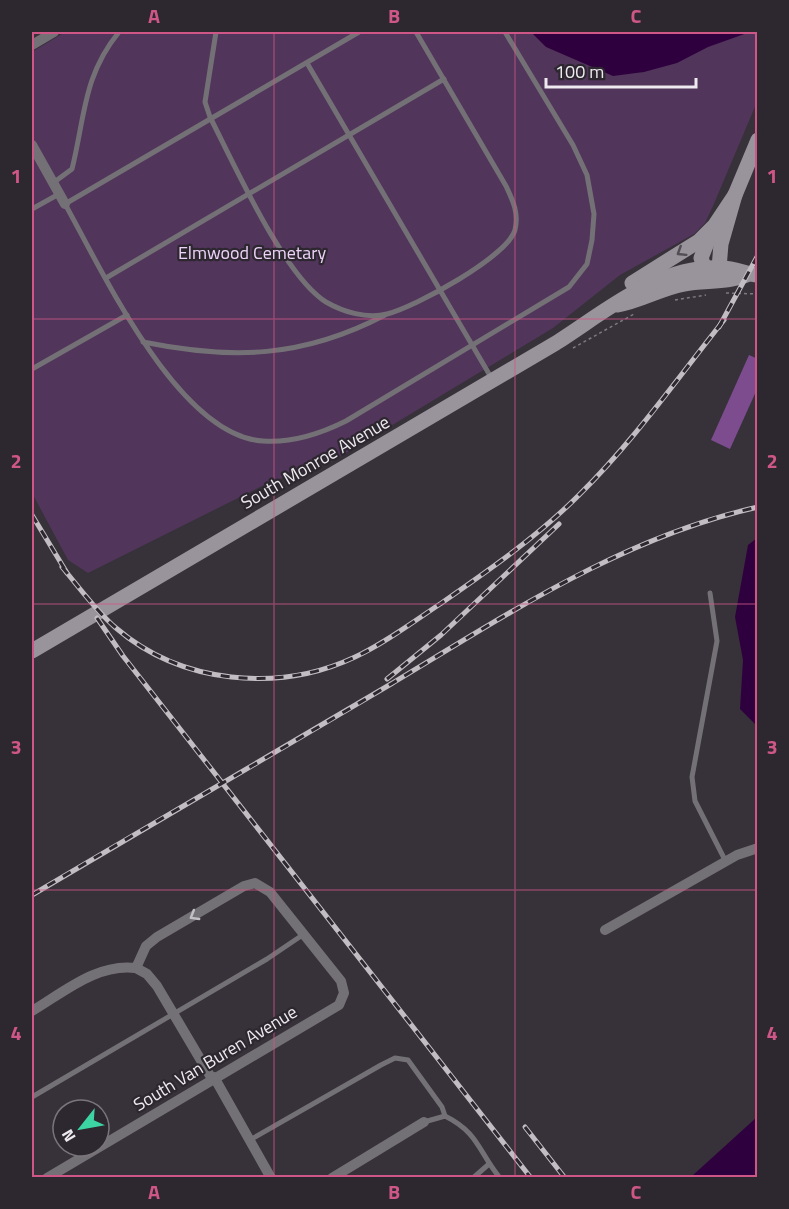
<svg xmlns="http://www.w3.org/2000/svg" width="789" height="1209" font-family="'Titillium Web',sans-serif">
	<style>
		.green { fill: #51355b }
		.water { fill: #2f003e }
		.building { fill: #7d4c8f }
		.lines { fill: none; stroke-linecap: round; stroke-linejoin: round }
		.path { stroke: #7e7981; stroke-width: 1.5; stroke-dasharray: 3 3; stroke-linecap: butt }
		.lane { stroke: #747176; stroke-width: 5 }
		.street { stroke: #747176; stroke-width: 10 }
		.secondary { stroke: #99939b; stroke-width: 15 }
		.rail-casing { stroke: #c2bdc3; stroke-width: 5 }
		.rail { stroke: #2d2730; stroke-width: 3; stroke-dasharray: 9; stroke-linecap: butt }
		.oneway { stroke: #534d55 }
		.oneway2 { stroke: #c3c0c5 }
		.grid { fill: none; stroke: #cf5787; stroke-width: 1.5; stroke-opacity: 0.55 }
		.labels { text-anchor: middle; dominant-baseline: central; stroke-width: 4.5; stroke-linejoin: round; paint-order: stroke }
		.park-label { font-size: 18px; fill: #eed3f9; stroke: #2d2730 }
		.street-label { font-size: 18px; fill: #eeeaef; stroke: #2d2730 }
		.neatline { fill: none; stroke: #cf5787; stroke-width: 2 }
		.grid-label { font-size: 20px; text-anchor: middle; font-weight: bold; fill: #cf5787 }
	</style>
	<rect width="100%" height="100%" fill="#37313a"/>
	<path class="green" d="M65 32H757V102L713 206 705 223 694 234 620 275 553 328 331 462 270 482 88 573 68 560 32 493V52Z"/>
	<g class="water">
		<path d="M531 32H750L708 47 677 63 644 72 613 76 546 47Z"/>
		<path d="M757 538V726L740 709 743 660 735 617 748 545Z"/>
		<path d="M757 1117V1177H692V1176Z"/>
	</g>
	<path class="building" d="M749 355 758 359V387L730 449 711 440Z"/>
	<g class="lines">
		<g class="path">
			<path d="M726 293 758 294"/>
			<path d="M675 300 706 295"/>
			<path d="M573 348 634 314"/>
		</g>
		<g class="lane">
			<path d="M216 32 205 102 210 117C234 164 284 276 326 302 343 312 367 319 387 314 415 307 507 257 515 230 519 213 513 201 506 186L416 32"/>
			<path d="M359 32 65 204C102 270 178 436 263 441 292 443 320 434 346 421L569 287 587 264 592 240 594 214 587 175 573 145 505 32"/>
			<path d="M307 63 492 379"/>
			<path d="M53 183 72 169C85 117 83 76 119 32"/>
			<path d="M32 209 59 194"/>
			<path d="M106 278 444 79"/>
			<path d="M143 342C232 360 303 358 385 315"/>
			<path d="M32 369 127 315"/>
			<path d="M710 593 717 641 692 777 695 801 726 862"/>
			<path d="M32 1097 267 959 304 934"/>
			<path d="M424 1122 445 1116C479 1133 478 1151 500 1178"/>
			<path d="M250 1140 381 1065 395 1058 408 1060 442 1107 445 1116"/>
			<path d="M473 1178 489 1164"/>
		</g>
		<g class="street">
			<path d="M32 45 54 32"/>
			<path d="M32 145 65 204"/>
			<path d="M605 930 737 855 758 848"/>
			<path d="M136 968 147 974 157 986 212 1079"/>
			<path d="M32 1011C64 992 97 963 136 968L146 946 157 937 244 886 255 883 270 892 341 981 344 993 339 1005 47 1178"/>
			<path d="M214 1077 271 1178"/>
			<path d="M332 1178 424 1122"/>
		</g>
		<g class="secondary">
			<path d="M708 277 701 258 711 233"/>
			<path d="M718 280 721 244 735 195 758 140"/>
			<path d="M632 283 699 241 715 225 735 195"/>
			<path d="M617 305C641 301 661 288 684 284 706 280 729 283 749 274"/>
			<path d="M32 651 556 343C605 312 660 264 722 268 735 268 746 274 758 275"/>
		</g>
		<g class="rail-casing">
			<g id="rail">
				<path d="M719 327 758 255"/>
				<path d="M32 515 67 573"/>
				<path d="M62 567C79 587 96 611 116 628 181 684 279 693 355 657 385 643 413 622 440 604 489 570 537 537 579 495 633 442 677 379 724 320"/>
				<path d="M97 618 123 656 531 1178"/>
				<path d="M387 679 441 635 559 524"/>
				<path d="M32 895C151 824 272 755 391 684 508 614 623 537 758 507"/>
				<path d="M525 1127 565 1178"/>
			</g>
		</g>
		<use href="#rail" class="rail"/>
	</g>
	<defs><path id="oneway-chevron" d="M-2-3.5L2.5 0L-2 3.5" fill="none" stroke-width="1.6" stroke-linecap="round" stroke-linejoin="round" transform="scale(1.5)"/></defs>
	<use class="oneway" href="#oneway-chevron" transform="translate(681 252) rotate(148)"/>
	<use class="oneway2" href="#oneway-chevron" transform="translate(194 916) rotate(149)"/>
	<path class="grid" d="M274 32V1178M515 32V1178M32 319H758M32 604H758M32 890H758"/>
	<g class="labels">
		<g class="park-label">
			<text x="252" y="252">Elmwood Cemetary</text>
		</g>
		<g class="street-label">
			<text transform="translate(315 462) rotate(-30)">South Monroe Avenue</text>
			<text transform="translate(215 1058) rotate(-31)">South Van Buren Avenue</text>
		</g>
	</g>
	<rect width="789" height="1209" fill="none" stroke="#2d2730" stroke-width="66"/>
	<g transform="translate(81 1128) rotate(239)"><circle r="28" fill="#2d2730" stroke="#7a757c" stroke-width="1.5"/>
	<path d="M0-4.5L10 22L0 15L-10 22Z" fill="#3dd4a3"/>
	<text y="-9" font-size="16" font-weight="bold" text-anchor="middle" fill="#eeeaef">N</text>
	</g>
	<path d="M546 78v9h150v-9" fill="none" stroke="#eeeaef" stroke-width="3"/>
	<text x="555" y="78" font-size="18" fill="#eeeaef" stroke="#2d2730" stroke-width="4.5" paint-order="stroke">100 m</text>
	<rect x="33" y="33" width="723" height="1143" class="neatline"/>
	<g class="grid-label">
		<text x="154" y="23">A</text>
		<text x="394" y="23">B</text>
		<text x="636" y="23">C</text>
		<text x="16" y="183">1</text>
		<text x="772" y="183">1</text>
		<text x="16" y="468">2</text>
		<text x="772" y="468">2</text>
		<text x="16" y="754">3</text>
		<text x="772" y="754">3</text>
		<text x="16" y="1040">4</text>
		<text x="772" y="1040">4</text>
		<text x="154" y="1199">A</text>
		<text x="394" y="1199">B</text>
		<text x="636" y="1199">C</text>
	</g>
</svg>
